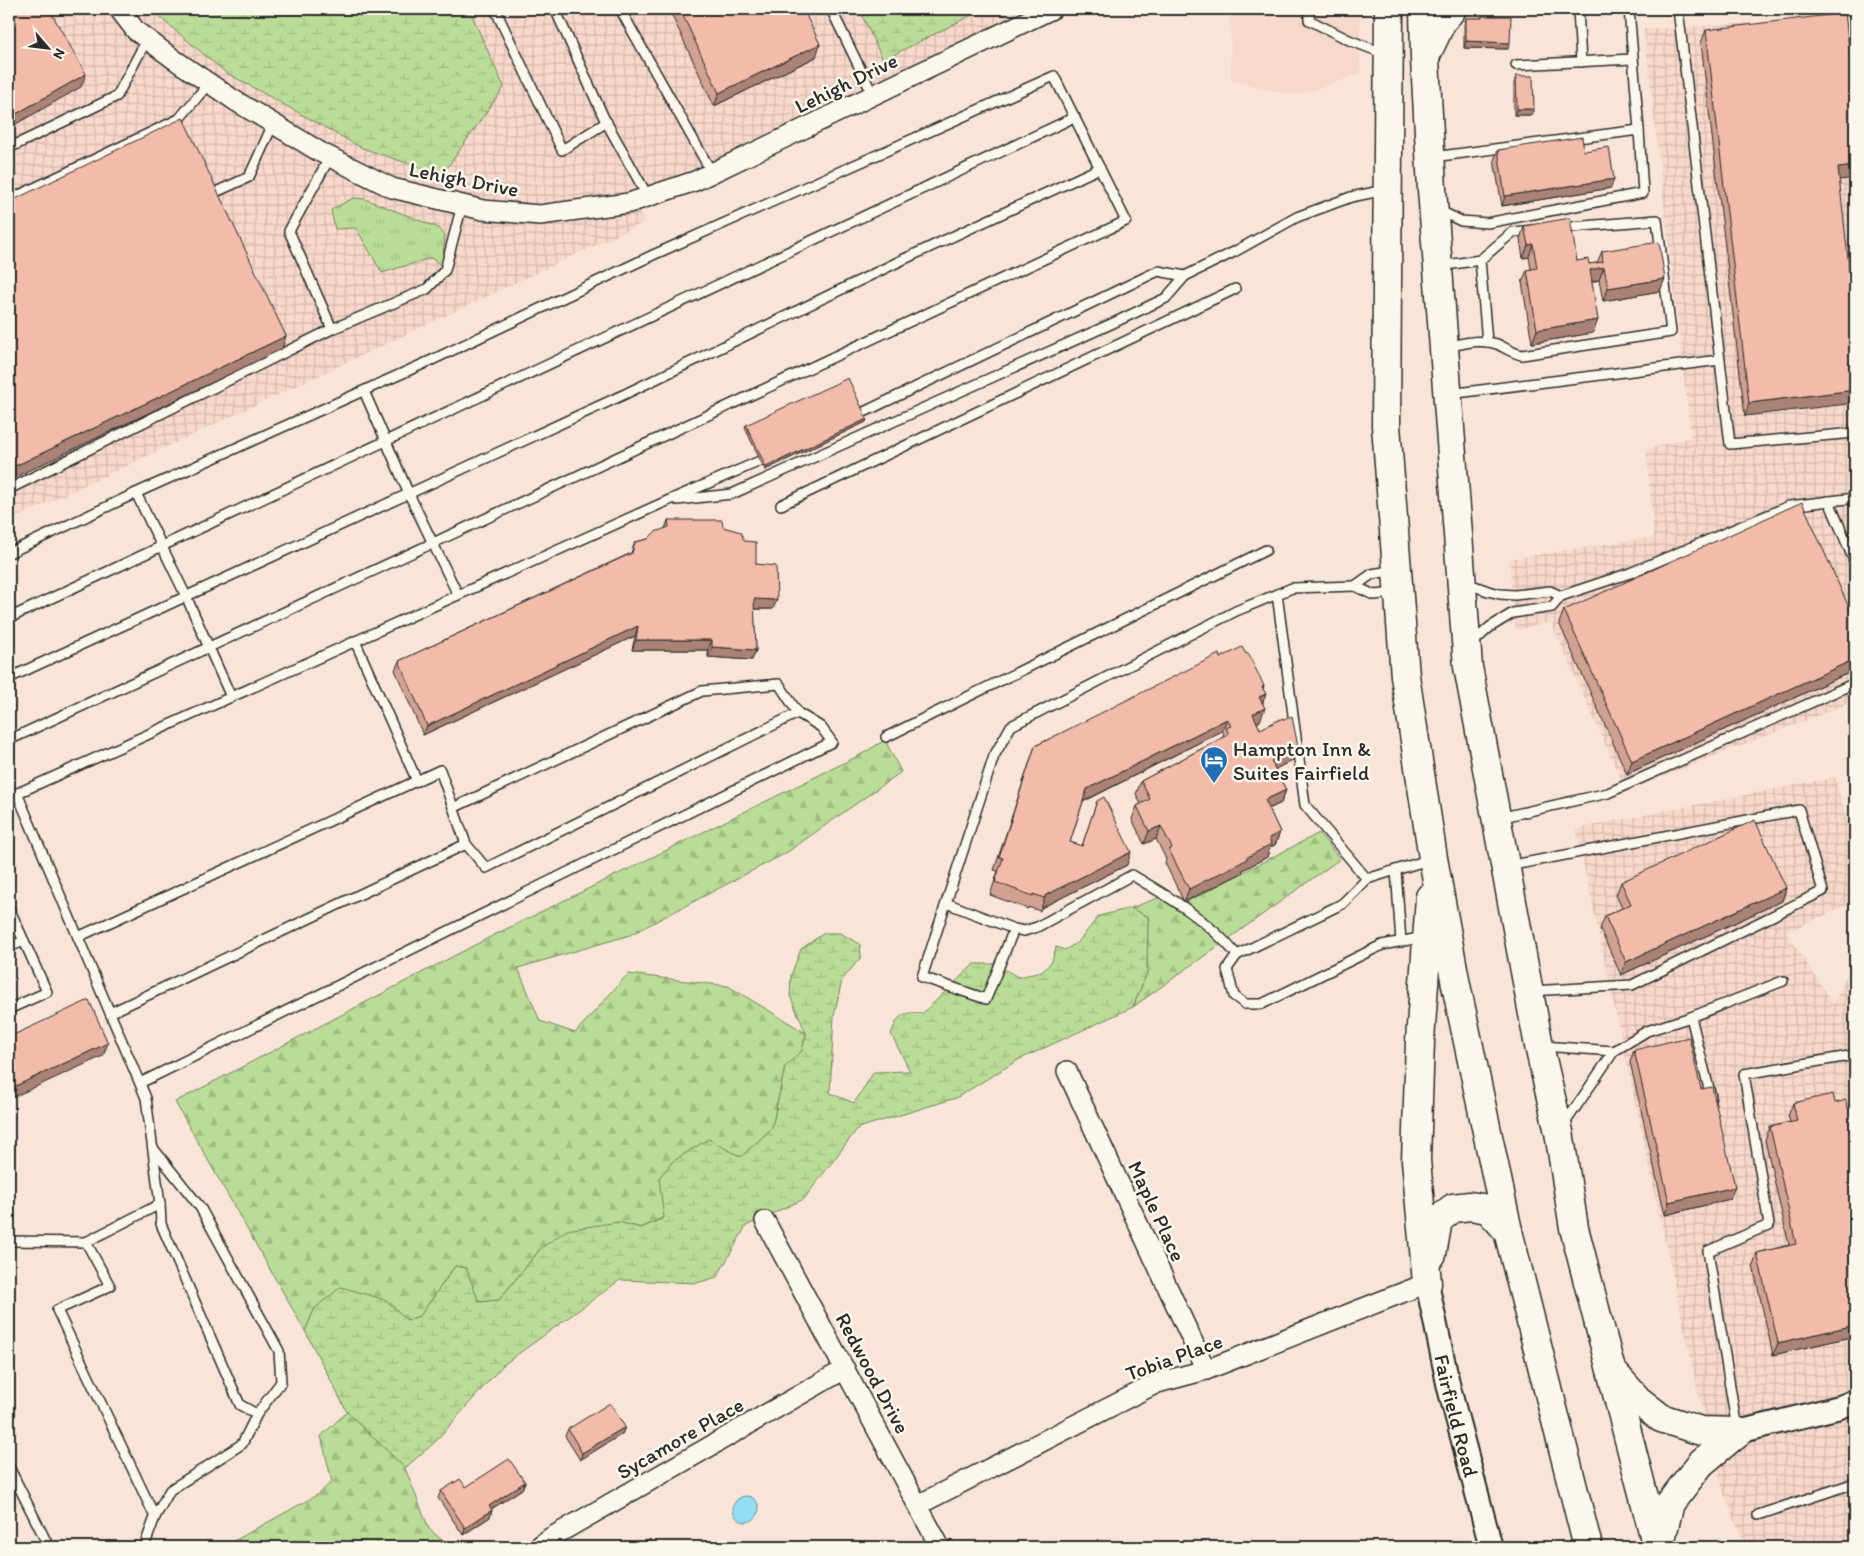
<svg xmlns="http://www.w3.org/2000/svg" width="1864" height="1556" font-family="Itim,sans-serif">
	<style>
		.built { fill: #f7d8ca }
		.industrial { fill: url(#industrial-grid) }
		.grass { fill: url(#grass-tufts); stroke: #728460 }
		.forest { fill: url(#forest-firs); stroke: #728460 }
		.wetland { fill: url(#wetland-marsh); stroke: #728460 }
		.water { fill: #92def2; stroke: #6996a2 }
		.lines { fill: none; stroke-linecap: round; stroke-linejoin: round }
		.service-casing { stroke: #2b2b2b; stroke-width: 12 }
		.minor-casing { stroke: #2b2b2b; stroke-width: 22 }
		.tertiary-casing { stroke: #2b2b2b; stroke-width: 26 }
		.trunk-casing { stroke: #2b2b2b; stroke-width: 31 }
		.service { stroke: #fbf7ec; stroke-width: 9 }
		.minor { stroke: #fbf7ec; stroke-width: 19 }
		.tertiary { stroke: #fbf7ec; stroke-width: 22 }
		.trunk { stroke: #fbf7ec; stroke-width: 28 }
		.wall { fill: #d1a191; stroke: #2b2b2b }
		.shaded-wall { fill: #aa8376; stroke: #2b2b2b }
		.building { fill: #f3bba9; stroke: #2b2b2b }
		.labels { text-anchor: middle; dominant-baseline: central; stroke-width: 5; stroke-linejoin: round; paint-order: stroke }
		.street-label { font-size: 21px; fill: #2b2b2b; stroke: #fbf7ec }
		.poi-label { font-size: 21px; fill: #2b2b2b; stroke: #fbf7ec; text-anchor: start }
	</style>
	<defs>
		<pattern id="industrial-grid" width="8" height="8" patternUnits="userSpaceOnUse" patternTransform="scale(1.25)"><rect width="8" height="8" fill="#f7d8ca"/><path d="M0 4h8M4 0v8" fill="none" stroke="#d4baae"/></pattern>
		<pattern id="grass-tufts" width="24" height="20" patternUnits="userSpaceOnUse" patternTransform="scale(1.25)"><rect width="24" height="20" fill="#badc96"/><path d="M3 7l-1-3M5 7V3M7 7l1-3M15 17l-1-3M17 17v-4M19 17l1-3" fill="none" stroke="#a0bd81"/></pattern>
		<pattern id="forest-firs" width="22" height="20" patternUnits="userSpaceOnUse" patternTransform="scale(1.25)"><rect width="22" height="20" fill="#badc96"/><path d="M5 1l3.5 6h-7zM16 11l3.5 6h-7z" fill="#a0bd81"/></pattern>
		<pattern id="wetland-marsh" width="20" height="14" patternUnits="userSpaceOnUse" patternTransform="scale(1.25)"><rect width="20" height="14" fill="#badc96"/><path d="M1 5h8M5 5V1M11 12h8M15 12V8" fill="none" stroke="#a0bd81"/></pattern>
	</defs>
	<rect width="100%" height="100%" fill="#f9e5d8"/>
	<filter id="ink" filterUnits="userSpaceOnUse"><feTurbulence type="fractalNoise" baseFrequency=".02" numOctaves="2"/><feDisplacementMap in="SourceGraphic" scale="10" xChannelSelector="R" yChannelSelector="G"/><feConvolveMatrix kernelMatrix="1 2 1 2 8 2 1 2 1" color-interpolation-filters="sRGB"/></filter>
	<g filter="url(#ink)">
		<path class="built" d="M1230 9H1360V74L1296 96 1231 80Z"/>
		<g class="industrial">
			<path d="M9 9H1018L1022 17 632 197 645 222 9 521Z"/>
			<path d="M1855 18V701L1626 791 1551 622 1516 630 1509 559 1654 537 1646 449 1691 437 1644 29Z"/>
			<path d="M1835 777 1855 851V902L1786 932 1834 1004 1855 956V1547H1746L1724 1494 1698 1393 1576 829Z"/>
		</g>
		<path class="grass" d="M353 198 365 199 439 228 445 236 442 266 431 258 382 273 356 228 335 229 331 210Z"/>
		<g class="forest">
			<path d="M885 740 901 772 786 853 630 935 518 968 540 1021 575 1033 628 974 728 986 806 1033 802 1051 785 1067 772 1128 741 1157 707 1140 672 1162 664 1217 641 1228 618 1222 541 1248 499 1300 479 1302 466 1268 455 1266 420 1316 407 1320 386 1300 315 1308 305 1331 175 1102 494 935 862 754Z"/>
			<path d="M1319 833 1340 859 1133 1007 1147 973 1148 917 1131 908 1171 893 1184 903Z"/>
			<path d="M347 1412 405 1468 429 1529 450 1547H223L317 1495 332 1482 321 1436Z"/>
		</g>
		<g class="wetland">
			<path d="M150 9H469L504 87 442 175 362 148 225 72Z"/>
			<path d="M859 9H984L883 60Z"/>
			<path d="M1131 908 1148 917 1147 973 1133 1007 1018 1060 956 1098 858 1128 804 1199 746 1226 717 1277 697 1283 620 1280 503 1365 435 1442 405 1468 347 1412 305 1331 315 1308 341 1287 386 1300 407 1320 420 1316 455 1266 466 1268 479 1302 499 1300 541 1248 567 1230 618 1222 641 1228 664 1218 659 1178 672 1162 708 1139 741 1157 772 1128 785 1067 802 1051 806 1033 790 996 791 975 801 949 824 933H840L860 944 861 957 842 980 834 1016 830 1093 854 1103 874 1072 910 1071 891 1034C899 1014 901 1012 923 1013L974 964H995L1018 977 1042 972 1052 961 1056 947 1065 950 1078 942 1099 916Z"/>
		</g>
		<circle class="water" cx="746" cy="1509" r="13"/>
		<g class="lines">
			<g class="service-casing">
				<g id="service">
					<path d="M495 9 562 150 607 122"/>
					<path d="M555 9 604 118 648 197"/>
					<path d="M620 9 712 173"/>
					<path d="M831 9 873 95"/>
					<path d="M1309 9V20L1349 40 1385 54"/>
					<path d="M1578 9 1581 62"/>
					<path d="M1629 9 1639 130"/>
					<path d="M1678 9 1730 444 1855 433"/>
					<path d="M1516 65 1632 59"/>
					<path d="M9 148 117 96 147 39"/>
					<path d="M330 157 289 231 332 329"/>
					<path d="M1433 157 1639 130 1643 193 1487 223 1461 221 1438 210"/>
					<path d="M218 191 249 177 273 124"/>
					<path d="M9 200 179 119 209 83"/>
					<path d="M1480 260 1487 342"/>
					<path d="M1440 266 1480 260 1513 232 1534 230"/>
					<path d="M1446 347C1463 344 1479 338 1497 344 1506 348 1512 353 1522 355L1671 332 1657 220 1559 228"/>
					<path d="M364 391 409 494 458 595"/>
					<path d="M1449 394 1720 360"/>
					<path d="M862 413 1158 271 1185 276"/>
					<path d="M9 489 332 329 427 289 445 270 462 205"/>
					<path d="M136 493 186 596 231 697"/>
					<path d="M677 500 732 494 1111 324 1166 298 1185 276 1234 252 1297 217 1351 197 1385 190"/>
					<path d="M1829 501 1855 563"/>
					<path d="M781 505 1235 289"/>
					<path d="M9 553 136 493 432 360 653 255 1054 76 1126 221 9 740"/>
					<path d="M1395 570 1372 574 1355 586 1374 595 1396 593"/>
					<path d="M1466 583 1488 591 1500 594 1515 595 1550 591 1561 596 1552 607 1513 613 1490 627 1470 645"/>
					<path d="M1277 594 1305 805 1367 879 1431 859"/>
					<path d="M1561 596 1630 573 1789 506 1855 498"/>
					<path d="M9 618 1075 117"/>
					<path d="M355 641 417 781"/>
					<path d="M9 678 625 394 900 261 1100 168"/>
					<path d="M886 737 1266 550"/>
					<path d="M9 797 667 501 760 461"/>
					<path d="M1499 818 1608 793 1855 683"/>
					<path d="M1508 866 1799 810 1823 891 1632 985 1531 991"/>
					<path d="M1396 870 1401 942"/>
					<path d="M1367 879 1342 904 1237 955 1227 969 1234 996 1245 1004H1262L1382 945 1425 937"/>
					<path d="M946 903 922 977 986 999 1014 929 946 903 994 756 1011 726 1236 611 1292 588 1355 586"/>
					<path d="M9 908 47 992 9 1009"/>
					<path d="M1014 929 1024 931 1037 927 1132 875C1171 898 1208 920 1237 955"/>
					<path d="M78 937 440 770 466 844 486 868 798 713 779 684 702 691 453 808"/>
					<path d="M9 947 24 941"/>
					<path d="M110 1013 466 844"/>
					<path d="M1691 1017 1783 981"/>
					<path d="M1542 1046 1614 1051"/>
					<path d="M140 1083 832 742 821 727 798 713"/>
					<path d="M1563 1126 1614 1051 1647 1031 1691 1017 1711 1097"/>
					<path d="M153 1148 200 1207 279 1351 281 1382 257 1414 240 1405 161 1224 160 1204"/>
					<path d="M9 1241 86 1242 160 1204 146 1098 17 793"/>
					<path d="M86 1242 110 1286 57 1310 155 1517"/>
					<path d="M1737 1429 1708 1251 1769 1225 1744 1074 1855 1055"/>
					<path d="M9 1467 49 1547"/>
					<path d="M1758 1515 1855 1483"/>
					<path d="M144 1547 155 1517 170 1490 242 1444 257 1414"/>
				</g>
			</g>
			<g class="minor-casing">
				<g id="minor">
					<path d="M119 9 136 31 175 60 234 100 320 152 392 188 483 210 540 215 629 203 695 181 1052 9"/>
					<path d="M1067 1071 1206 1370"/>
					<path d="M765 1221 940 1547"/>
					<path d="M918 1505 1157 1383 1206 1370 1427 1283"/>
					<path d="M538 1547 550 1538 845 1369"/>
				</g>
			</g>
			<g class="tertiary-casing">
				<g id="tertiary">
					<path id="s1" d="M1427 1283 1449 1388 1491 1547"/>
					<path d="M1738 1432 1840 1407 1855 1401"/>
				</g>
			</g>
			<g class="trunk-casing">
				<g id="trunk">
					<path d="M1389 9 1386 425 1405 676 1433 858 1456 985 1508 1231 1588 1547"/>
					<path d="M1424 9 1425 59 1432 189 1468 667 1539 1046 1559 1132 1574 1228 1657 1547"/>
					<path d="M1427 53 1442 21 1452 9"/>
					<path d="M1432 1254 1438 1220 1453 1208 1470 1206 1488 1209 1508 1231"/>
					<path d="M1427 1283 1416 1160 1420 1041 1430 897"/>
					<path d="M1613 1372 1638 1400 1661 1418 1701 1431 1738 1432"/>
					<path d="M1659 1547 1670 1503 1701 1463 1738 1432"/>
				</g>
			</g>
			<use href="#service" class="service"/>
			<use href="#minor" class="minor"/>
			<use href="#tertiary" class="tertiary"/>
			<use href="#trunk" class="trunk"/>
		</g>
		<g class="wall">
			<path d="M669 9H803L816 57 714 106Z"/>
			<path d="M1482 16 1508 49 1464 48V25L1466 18H1481Z"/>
			<path d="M1706 30 1839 180 1745 416 1701 43Z"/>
			<path d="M1516 76 1531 115H1514V83Z"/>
			<path d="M1498 150 1584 151 1611 188 1502 206 1494 160Z"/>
			<path d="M1524 226 1577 261 1589 264 1597 263 1602 251 1660 291 1603 301 1599 280 1592 282 1593 333 1532 343 1522 282 1527 270 1531 269 1529 257 1523 258 1520 239Z"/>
			<path d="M866 422 765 470 745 428 746 425Z"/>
			<path d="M668 520 723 527 744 541 756 564 773 609H754L756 650 752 660 708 657V650H632L635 636 423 735 395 670 399 661 631 553 635 542 648 539 665 529Z"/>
			<path d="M1564 610 1855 621V670L1627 774 1559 623Z"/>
			<path d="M1220 658 1263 689V704L1260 721 1257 723 1260 729 1298 747 1293 760 1275 769 1286 790 1281 803 1269 809 1280 832 1275 845 1270 847 1267 857 1243 870 1242 873 1184 902 1165 863 1166 859 1156 839 1144 844 1132 819 1137 806 1141 804 1136 794 1141 781 1222 738 1224 734 1222 731 1083 802 1070 842 1082 846 1097 801 1127 865 1041 908 1040 911 1028 907V909L990 895 998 871 994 870 1035 746Z"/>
			<path d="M1621 882 1786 888 1782 901 1621 975 1600 929 1605 916 1622 908 1616 895Z"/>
			<path d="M1634 1050 1701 1089 1730 1199 1665 1215 1630 1062Z"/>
			<path d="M1793 1103 1855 1336 1773 1355 1753 1266 1757 1253 1789 1245 1765 1140 1770 1127 1790 1122 1788 1116Z"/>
			<path d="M625 1427 622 1434 580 1460 565 1436 568 1429Z"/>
			<path d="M525 1482 522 1489 491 1509 492 1510 490 1517 463 1535 438 1498 441 1491 466 1487Z"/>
		</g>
		<g class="shaded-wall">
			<path d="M1466 41 1510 43 1508 49 1464 48Z"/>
			<path d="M820 44 816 57 714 106 719 93Z"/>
			<path d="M86 74 81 87 9 128V118Z"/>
			<path d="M1517 109H1534L1531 115H1514Z"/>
			<path d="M1855 166V178L1833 181 1838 168Z"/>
			<path d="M1614 179 1611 188 1502 206 1505 196Z"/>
			<path d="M1533 244 1529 257 1523 258 1528 245Z"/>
			<path d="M1604 267 1599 280 1585 283 1590 270Z"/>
			<path d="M1665 279 1660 291 1603 301 1608 288Z"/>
			<path d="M1598 320 1593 333 1532 343 1537 330Z"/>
			<path d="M286 336 282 349 9 480V469Z"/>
			<path d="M1855 390V403L1745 416 1749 403Z"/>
			<path d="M867 419 866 422 765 470 766 467Z"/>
			<path d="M754 599 777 600 773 609H751Z"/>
			<path d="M638 626 635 636 423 735 427 726Z"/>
			<path d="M636 640H712L708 650H632Z"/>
			<path d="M712 647 756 650 752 660 708 657Z"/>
			<path d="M1855 659V670L1627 774 1632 761Z"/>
			<path d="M1264 686 1260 697 1266 694 1261 707 1255 710 1262 687Z"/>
			<path d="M1265 708 1260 721 1248 727 1253 714Z"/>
			<path d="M1227 719 1222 731 1082 802 1087 789Z"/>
			<path d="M1298 747 1293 760 1266 774 1271 761Z"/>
			<path d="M1286 790 1281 803 1260 813 1265 800Z"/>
			<path d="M1161 826 1156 839 1144 844 1149 831Z"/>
			<path d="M1280 832 1275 845 1270 847 1267 857 1243 870 1242 873 1184 902 1189 889 1246 858 1269 838Z"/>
			<path d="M1131 852 1127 865 1041 908 1046 895Z"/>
			<path d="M1786 888 1782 901 1621 975 1626 962Z"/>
			<path d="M108 1043 103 1056 9 1099V1089Z"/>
			<path d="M1735 1187 1730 1199 1665 1215 1669 1202Z"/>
			<path d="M1855 1325V1336L1773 1355 1778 1343Z"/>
			<path d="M625 1427 622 1434 580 1460 582 1453Z"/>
			<path d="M525 1482 522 1489 487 1512 489 1506Z"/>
			<path d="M492 1510 490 1517 463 1535 465 1528Z"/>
		</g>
		<g class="building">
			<path d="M9 9H49L86 74 9 118Z"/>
			<path d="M680 9H803L820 44 719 93Z"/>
			<path d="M1845 13 1855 100V166L1838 168 1855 321V390L1749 403 1706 30Z"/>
			<path d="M1482 16H1511L1510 43 1466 41V18H1482Z"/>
			<path d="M1516 76H1533L1534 109H1517Z"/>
			<path d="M183 118 286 336 9 469V202Z"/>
			<path d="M1582 137 1584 151 1609 147 1614 179 1505 196 1498 150Z"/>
			<path d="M1570 218 1577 261 1588 259 1589 264 1603 262 1602 251 1659 242 1665 279 1608 288 1604 267 1590 270 1598 320 1537 330 1527 270 1537 268 1533 244 1528 245 1524 226Z"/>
			<path d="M848 378 867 419 766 467 746 425Z"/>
			<path d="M1802 502 1855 621V659L1632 761 1564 610Z"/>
			<path d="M668 520H722L723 527 741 532 744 541 756 542V564L776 566 777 600 754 599 756 650 712 647V640H636L638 626 427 726 399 661 632 553 635 542 648 539 655 532 669 527Z"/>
			<path d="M1242 647 1246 654 1248 653 1264 686 1262 687 1266 694 1259 697 1265 708 1253 714 1260 729 1283 718 1284 720 1292 716 1298 747 1271 761 1286 790 1265 800 1280 832 1269 838 1271 844 1246 858V860L1189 889 1169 850 1172 848 1161 826 1149 831 1137 806 1150 799 1141 781 1229 734 1226 728 1231 726 1227 719 1087 789 1070 842 1082 846 1097 801 1104 797 1131 852 1046 895 1044 898 1033 894V896L995 882 1003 858 999 857 1035 746 1219 654 1220 658Z"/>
			<path d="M1755 820 1786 888 1626 962 1605 916 1631 904 1621 882Z"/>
			<path d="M89 1000 108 1043 9 1089V1037Z"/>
			<path d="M1689 1037 1701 1089 1712 1087 1735 1187 1669 1202 1634 1050Z"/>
			<path d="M1833 1094 1835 1103 1846 1100 1847 1108 1855 1106V1325L1778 1343 1757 1253 1796 1244 1770 1127 1797 1121 1793 1103Z"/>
			<path d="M610 1403 625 1427 582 1453 568 1429Z"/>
			<path d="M509 1459 525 1482 489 1506 492 1510 465 1528 441 1491 460 1479 466 1487Z"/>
			<path d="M650 1539 656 1547H638Z"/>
		</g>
	</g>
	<defs>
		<g id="hotel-pin" transform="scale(1.4375)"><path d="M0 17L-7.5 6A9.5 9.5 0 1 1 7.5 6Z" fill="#1f6fb2" stroke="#fbf7ec"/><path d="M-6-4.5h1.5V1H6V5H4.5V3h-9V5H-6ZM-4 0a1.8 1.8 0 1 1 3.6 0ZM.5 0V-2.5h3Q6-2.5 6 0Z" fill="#fff"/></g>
	</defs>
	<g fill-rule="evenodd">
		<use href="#hotel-pin" x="1214" y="760"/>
	</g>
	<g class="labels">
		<g class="street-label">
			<text transform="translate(846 83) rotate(-26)">Lehigh Drive</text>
			<text transform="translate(464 179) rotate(11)">Lehigh Drive</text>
			<text transform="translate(1157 1211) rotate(65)">Maple Place</text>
			<text transform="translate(1174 1357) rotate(-20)">Tobia Place</text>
			<text transform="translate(873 1373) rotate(62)">Redwood Drive</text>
			<text stroke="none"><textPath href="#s1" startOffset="136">Fairfield Road</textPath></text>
			<text transform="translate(680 1438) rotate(-30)">Sycamore Place</text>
		</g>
		<g class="poi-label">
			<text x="1233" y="748">Hampton Inn &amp;<tspan x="1233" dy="24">Suites Fairfield</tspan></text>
		</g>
	</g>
	<rect width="1864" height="1556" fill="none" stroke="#fbf7ec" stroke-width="30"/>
	<rect x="15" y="15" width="1834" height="1526" fill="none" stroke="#2b2b2b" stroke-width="2" filter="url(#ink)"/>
	<g transform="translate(48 48) rotate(118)" stroke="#fbf7ec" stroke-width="4" paint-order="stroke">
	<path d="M0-4L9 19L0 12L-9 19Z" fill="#2b2b2b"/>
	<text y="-8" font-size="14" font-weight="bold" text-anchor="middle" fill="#2b2b2b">N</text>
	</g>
</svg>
